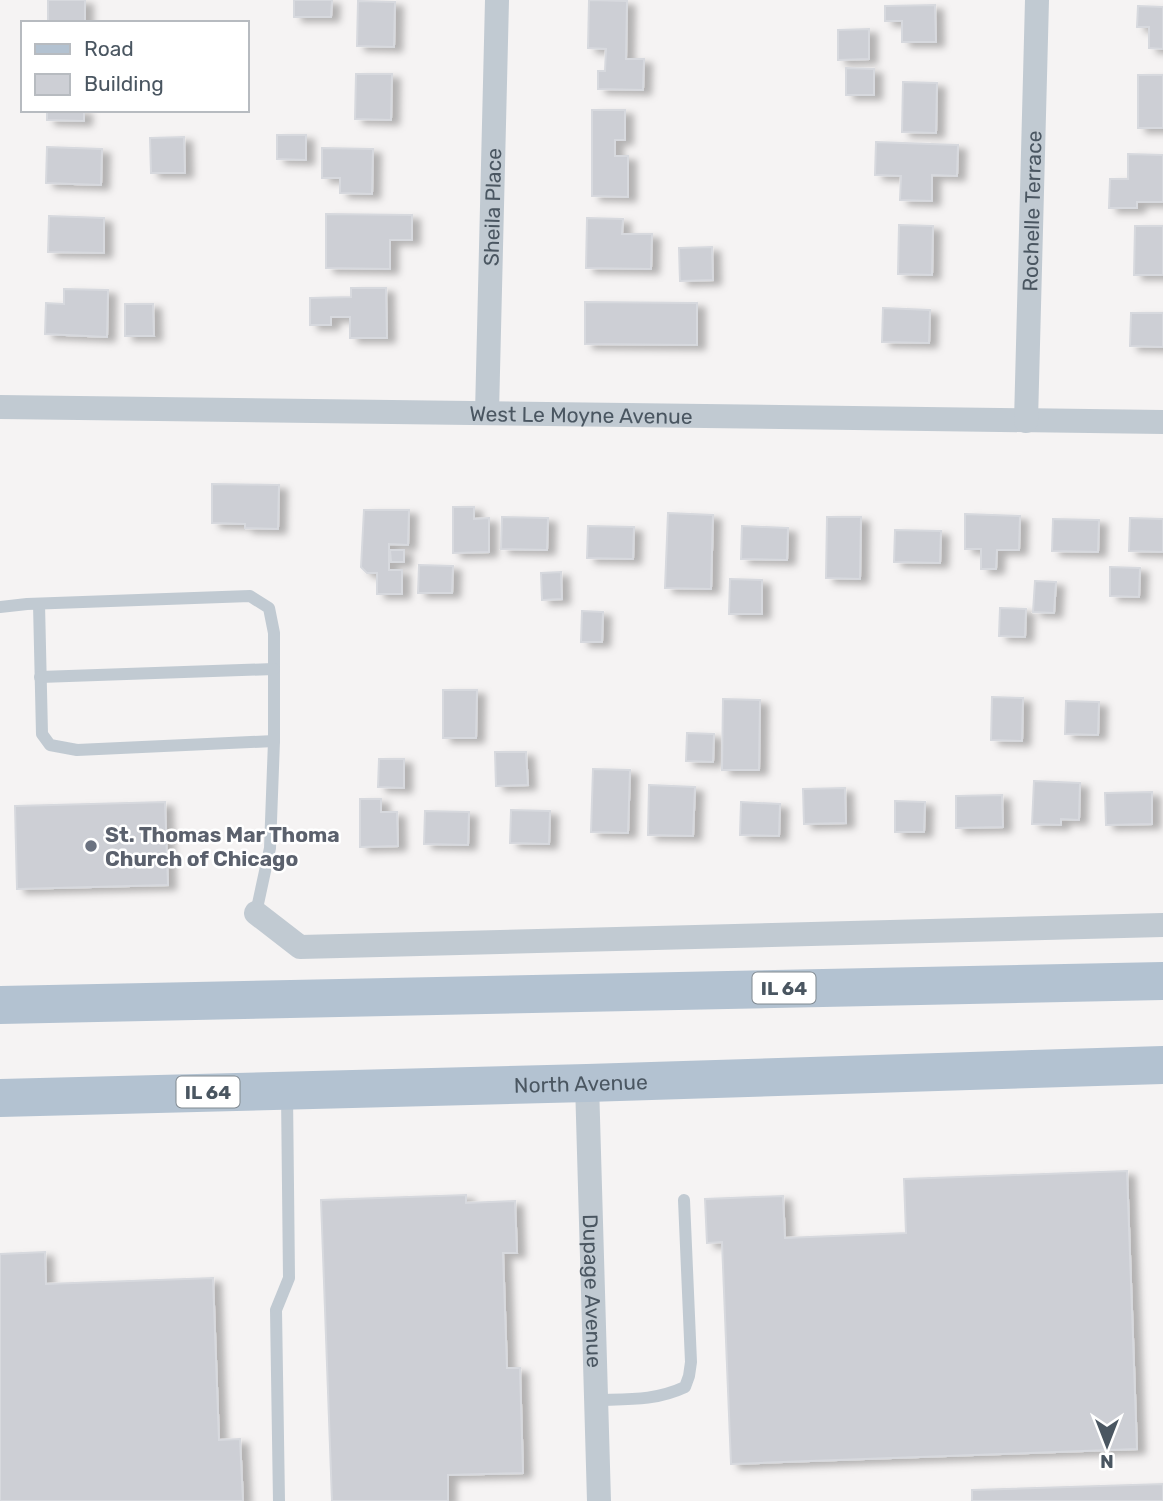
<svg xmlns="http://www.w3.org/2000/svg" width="1163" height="1501" font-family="Rubik,sans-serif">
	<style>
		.building { fill: #cdcfd5; stroke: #d7d9de; stroke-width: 2; filter: url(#shadow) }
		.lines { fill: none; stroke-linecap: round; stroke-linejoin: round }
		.service { stroke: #c1cad2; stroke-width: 12 }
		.minor { stroke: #c1cad2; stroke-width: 24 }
		.primary { stroke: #b3c2d1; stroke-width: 38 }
		.worship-dot { fill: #6b7280; stroke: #fff; stroke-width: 2.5 }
		.labels { text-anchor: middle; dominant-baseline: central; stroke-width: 5; stroke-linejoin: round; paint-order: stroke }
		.shield { fill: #fff; stroke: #808990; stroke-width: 2 }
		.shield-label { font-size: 19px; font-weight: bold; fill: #4a5661 }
		.street-label { font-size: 21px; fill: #4a5661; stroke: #fff }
		.worship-label { font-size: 21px; font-weight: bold; fill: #5b616d; stroke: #fff; text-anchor: start }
	</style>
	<defs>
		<filter id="shadow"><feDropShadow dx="8" dy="4.5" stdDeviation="3.5" flood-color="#0004"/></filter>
	</defs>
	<rect width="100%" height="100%" fill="#f5f3f3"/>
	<g class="building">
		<rect x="48" y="0" width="37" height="23"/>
		<path d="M294 0H332L331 17H294Z"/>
		<path d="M589 0 627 1 626 59H644L643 90 598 89V71H605L606 49 588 48Z"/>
		<path d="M358 1 395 2 394 47 357 46Z"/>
		<path d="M935 5 936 42H902V21H885V6Z"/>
		<path d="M1138 6 1163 7V49L1149 48V27H1137Z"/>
		<path d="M869 29V59L838 60V30Z"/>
		<path d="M846 68 874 69V95H846Z"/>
		<path d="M356 74H392L391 120 355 119Z"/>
		<rect x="1138" y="75" width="25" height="53"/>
		<path d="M903 82 937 83 936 133 902 132Z"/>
		<path d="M47 110H84V121L47 120Z"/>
		<path d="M592 110H625V140H615V156H628V197L592 196Z"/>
		<path d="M277 135H306V160L277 159Z"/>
		<path d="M184 137 185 173H151L150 138Z"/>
		<path d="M876 142 958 145 957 176 932 175V201L900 200 901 176 875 175Z"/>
		<path d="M47 147 102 149 101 185 46 183Z"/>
		<path d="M322 148 373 149 372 194 340 193V178H322Z"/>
		<path d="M1128 154 1163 155V202H1137V208H1109L1110 179H1128Z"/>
		<path d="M326 214 412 215V240H390V269L326 268Z"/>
		<path d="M49 216 104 218V253L48 252Z"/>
		<path d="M587 218 623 219 622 234H652L651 269 586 268Z"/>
		<path d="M899 225 933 226 932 275 898 274Z"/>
		<path d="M1135 226H1163V275H1134Z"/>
		<path d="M712 247 713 280 680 281 679 248Z"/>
		<path d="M351 288H386L387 338H350V317H331V325H310V298L351 297Z"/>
		<path d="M64 289 108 290 107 337 45 334 46 303 64 304Z"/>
		<path d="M585 302 697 303V345L585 344Z"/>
		<path d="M125 304H153L154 336H125Z"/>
		<path d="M883 308 930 310 929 343 882 342Z"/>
		<path d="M1131 313H1163V347L1130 346Z"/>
		<path d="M212 484 279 485 278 529 245 528V524L212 523Z"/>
		<path d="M453 507H474V519L489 518V552L453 553Z"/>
		<path d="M364 510H409L408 545 389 544V570H402V594H377V573H367L361 567Z"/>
		<path d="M668 513 713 515 711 589 665 588Z"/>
		<path d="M965 514 1020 516 1019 550H997L996 569H981V549H965Z"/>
		<path d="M502 517 548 518 547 550 501 549Z"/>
		<path d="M827 517H861L860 579 826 578Z"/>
		<path d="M1130 518 1163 519V552L1129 551Z"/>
		<path d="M1053 519 1099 520 1098 552 1052 551Z"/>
		<path d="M588 526 634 527 633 559 587 558Z"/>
		<path d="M742 526 788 528 787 560 741 559Z"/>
		<path d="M895 530 941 531 940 563 894 562Z"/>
		<path d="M390 550H404V562H391Z"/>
		<path d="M419 565 453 566 452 593H418Z"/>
		<path d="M1110 567 1140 568 1139 597 1110 596Z"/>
		<path d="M561 572 562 599 542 600 541 573Z"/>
		<path d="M730 579 762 580V614H729Z"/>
		<path d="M1035 581 1056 582 1054 613 1033 612Z"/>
		<path d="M1000 608 1026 609 1025 637 999 636Z"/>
		<path d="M582 611 603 612 602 642H581Z"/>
		<path d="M443 690H477L476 738H443Z"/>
		<path d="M992 697 1023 698 1022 741 991 740Z"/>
		<path d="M723 699 760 700 759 770H722Z"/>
		<path d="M1066 701 1099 702 1098 735 1065 734Z"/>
		<path d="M687 733 714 734 713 762 686 761Z"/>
		<path d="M495 752H526L528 785 496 786Z"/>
		<path d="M379 759H404V788L378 787Z"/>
		<path d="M593 769 630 770 628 833 591 832Z"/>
		<path d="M1034 781 1080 783 1079 820 1061 819V825L1032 824Z"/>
		<path d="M649 785 695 787 693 836 648 835Z"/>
		<path d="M845 788 846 823 804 824 803 789Z"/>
		<path d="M1152 792V824L1106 825 1105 793Z"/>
		<path d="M1002 795 1003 827 956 828V796Z"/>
		<path d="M360 799H381V812H397L398 846 360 847Z"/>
		<path d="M895 801 925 802 924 832H895Z"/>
		<path d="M165 802 168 885 17 889 15 806Z"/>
		<path d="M741 802 780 804 779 836 740 835Z"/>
		<path d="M511 810 550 811 549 844 510 843Z"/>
		<path d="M425 811 469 812 468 845 424 844Z"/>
		<path d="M1127 1171 1137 1449 731 1464 722 1242 707 1243 705 1199 783 1196 785 1238 906 1233 904 1179Z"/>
		<path d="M466 1195V1203L515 1201 517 1253H503L507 1368H520L523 1473 448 1475V1501H332L321 1200Z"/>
		<path d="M45 1252 46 1284 213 1278 219 1440 240 1439 243 1501H0V1254Z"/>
		<path d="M1163 1484V1501H972V1490Z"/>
	</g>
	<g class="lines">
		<g class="service">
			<path d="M39 604 42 734 50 745 77 750 274 741"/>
			<path d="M0 607 27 604 250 596 269 608 274 633V741L270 848 256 913"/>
			<path d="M40 677 274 669"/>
			<path d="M596 1400C628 1399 655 1401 685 1387L689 1376 691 1362 684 1200"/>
			<path d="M279 1501 276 1310 289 1278 287 1094"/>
		</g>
		<g class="minor">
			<path id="s1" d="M0 407 1163 422"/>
			<path id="s2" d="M487 413 497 0"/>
			<path id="s3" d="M1026 421 1037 0"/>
			<path d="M256 913 300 947 1163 925"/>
			<path id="s4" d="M587 1083 599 1501"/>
		</g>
		<g class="primary">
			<path d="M0 1005 1163 981"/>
			<path id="s5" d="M0 1098 587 1083 1163 1065"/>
		</g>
	</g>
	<circle class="worship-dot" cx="91" cy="846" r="7"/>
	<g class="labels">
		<g class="shield">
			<rect x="752.5" y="972.5" width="63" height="31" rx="5"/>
			<rect x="176.5" y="1076.5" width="63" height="31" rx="5"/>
		</g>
		<g class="shield-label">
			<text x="784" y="988">IL 64</text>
			<text x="208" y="1092">IL 64</text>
		</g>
		<g class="street-label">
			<text stroke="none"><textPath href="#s2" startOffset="206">Sheila Place</textPath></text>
			<text stroke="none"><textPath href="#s3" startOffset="210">Rochelle Terrace</textPath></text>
			<text stroke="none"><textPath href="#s1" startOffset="581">West Le Moyne Avenue</textPath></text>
			<text stroke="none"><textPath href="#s5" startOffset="581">North Avenue</textPath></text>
			<text stroke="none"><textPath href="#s4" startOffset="208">Dupage Avenue</textPath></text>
		</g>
		<g class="worship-label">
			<text x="105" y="834">St. Thomas Mar Thoma<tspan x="105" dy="24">Church of Chicago</tspan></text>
		</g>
	</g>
	<rect x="21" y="21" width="228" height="91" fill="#ffffff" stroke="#b7bbc0" stroke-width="2"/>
	<rect x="35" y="44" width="35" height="10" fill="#b3c2d1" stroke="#b7bbc0" stroke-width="2"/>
	<text x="84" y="56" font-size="21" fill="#4a5661">Road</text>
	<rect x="35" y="74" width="35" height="21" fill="#cdcfd5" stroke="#b7bbc0" stroke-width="2"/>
	<text x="84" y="91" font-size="21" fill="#4a5661">Building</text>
	<g transform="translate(1107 1445) rotate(180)" stroke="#ffffff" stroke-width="5" paint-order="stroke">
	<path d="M0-5L12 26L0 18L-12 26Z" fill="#4a5661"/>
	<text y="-10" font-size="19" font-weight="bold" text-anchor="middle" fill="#4a5661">N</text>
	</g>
</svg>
